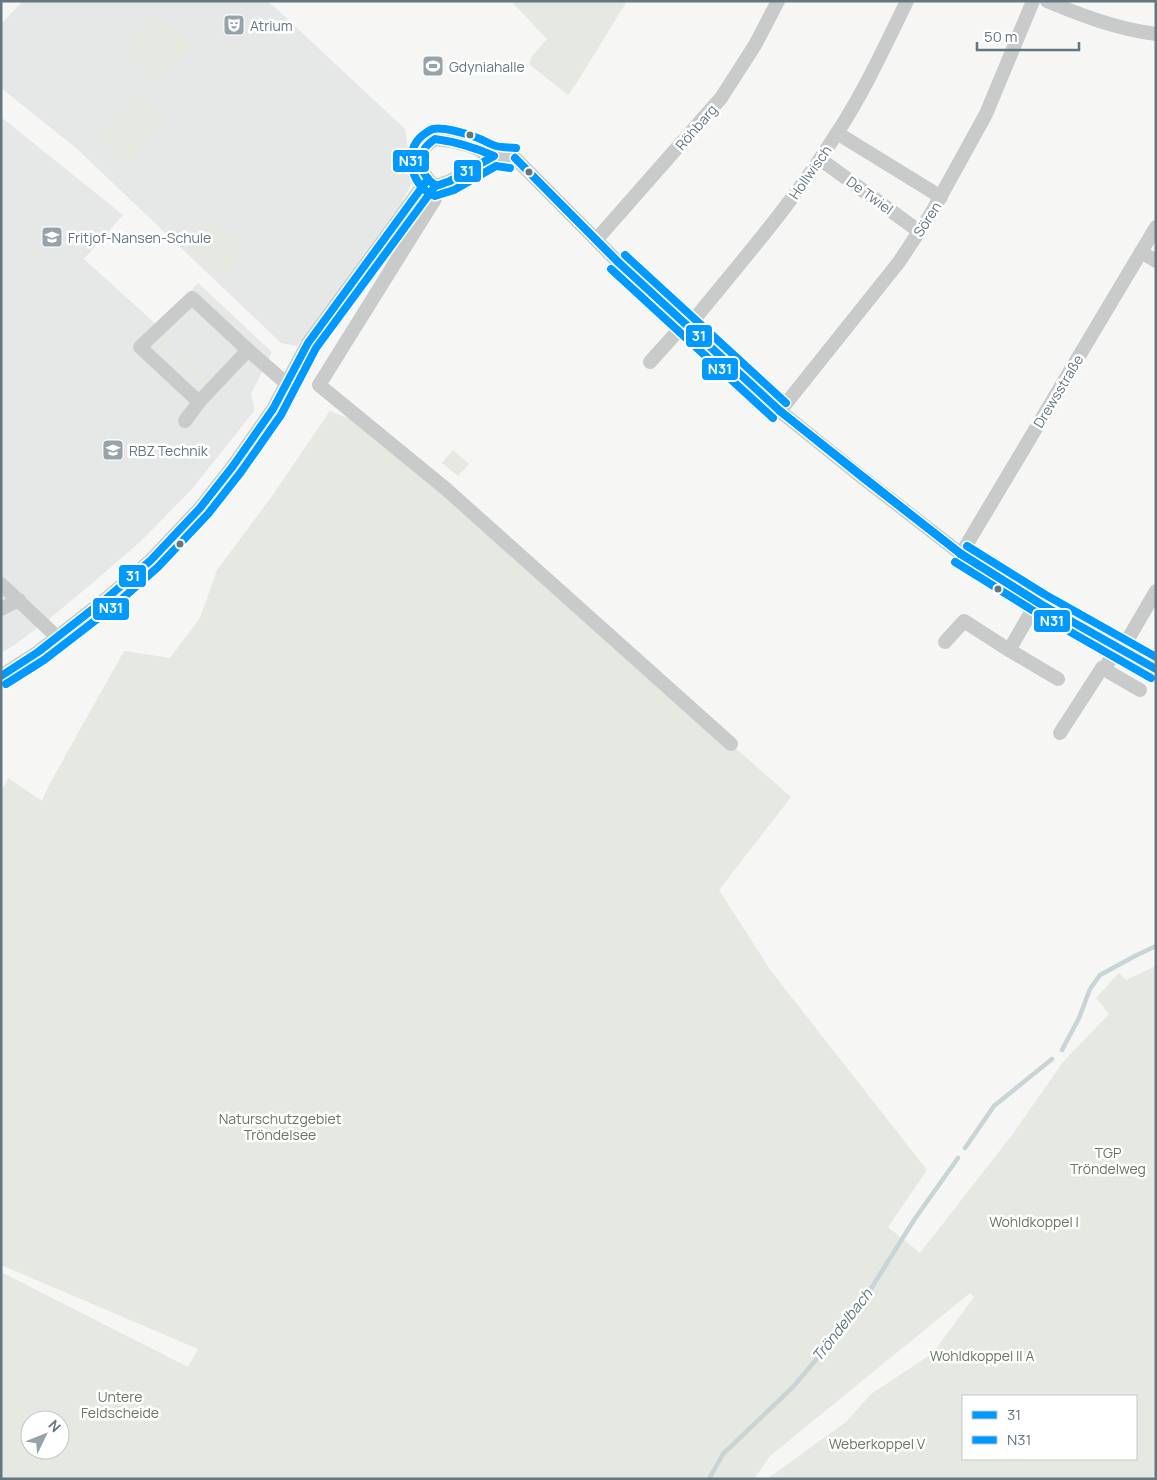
<svg xmlns="http://www.w3.org/2000/svg" width="1157" height="1480" font-family="Manrope,sans-serif">
	<style>
		.built { fill: #e6e8e7 }
		.green { fill: #e6e8e2; fill-rule: evenodd }
		.lines { fill: none; stroke-linecap: round; stroke-linejoin: round }
		.stream { stroke: #c8d4d5; stroke-width: 4.5 }
		.minor { stroke: #c9cbcb; stroke-width: 14 }
		.bus-1-casing { stroke: #fff; stroke-width: 11 }
		.bus-2-casing { stroke: #fff; stroke-width: 11 }
		.bus-1 { stroke: #09f; stroke-width: 8 }
		.bus-2 { stroke: #09f; stroke-width: 8 }
		.bus-dot { fill: #627780; stroke: #fff; stroke-width: 2 }
		.labels { text-anchor: middle; dominant-baseline: central; stroke-width: 5; stroke-linejoin: round; paint-order: stroke }
		.poi-label { font-size: 14px; fill: #627780; stroke: #fff; text-anchor: start }
		.street-label { font-size: 14px; fill: #627780; stroke: #fff }
		.park-label { font-size: 14px; fill: #687861; stroke: #fff }
		.water-label { font-size: 15px; font-style: italic; fill: #5d767b; stroke: #fff }
		.line-badge { stroke: #fff; stroke-width: 2 }
		.badge-label { font-size: 14px; text-anchor: middle; font-weight: bold; fill: #fff }
	</style>
	<rect width="100%" height="100%" fill="#f6f6f5"/>
	<g class="built">
		<path d="M23 1H268L405 129 413 181 401 203 297 346 281 343 76 148 1 88V24Z"/>
		<path d="M1 117 123 215 84 259 158 326 198 283 272 352 251 394 255 410 192 489 141 541 89 586 44 623 13 646 1 653Z"/>
	</g>
	<g class="green">
		<path d="M511 1H627L576 84 568 95 529 64 532 56 547 39Z"/>
		<path d="M156 12 193 44 159 84 122 51Z"/>
		<path d="M137 93 167 120 127 166 97 139Z"/>
		<path d="M210 224C226 226 251 246 236 264 214 292 165 236 210 224Z"/>
		<path d="M170 334 172 336 166 344 206 380 213 373 216 376 199 393 196 391 203 383 163 347 156 354 153 352V348L166 335Z"/>
		<path d="M330 411 371 427 791 797 719 890 771 971 927 1170 888 1227 920 1253 1012 1135 1063 1062 1109 1014 1096 998 1119 973 1126 980 1156 966V1479H767L846 1422 871 1394 933 1353 974 1297 970 1293 770 1456 754 1479H1V1272L188 1367 198 1349 1 1265V792L8 778 42 801 49 785 124 651 170 658 200 618 217 570 272 496ZM963 1396H1136V1459H963ZM30 1420H60V1450H30Z"/>
		<path d="M453 450 469 464 458 476 442 463Z"/>
	</g>
	<g class="lines">
		<g class="stream">
			<path d="M1062 1050 1079 1018 1090 989 1100 975 1135 956 1156 946"/>
			<path d="M965 1148 994 1106 1052 1059"/>
			<path d="M709 1479 723 1454 793 1387 857 1311 914 1220 958 1158"/>
		</g>
		<g class="minor">
			<path d="M1047 1C1083 16 1117 29 1156 34"/>
			<path d="M837 133 941 197"/>
			<path d="M494 156 450 181 436 186C424 179 415 160 425 147 427 144 432 141 435 139L451 141 471 146 494 156 515 158 618 262 780 411 863 478 961 554 1039 603 1156 669"/>
			<path d="M820 159 920 232"/>
			<path d="M436 186 435 199 319 385 446 489 731 744"/>
			<path d="M596 240 721 98 755 45 778 1"/>
			<path d="M1141 252 1156 261"/>
			<path d="M192 298 248 350 199 402 140 347Z"/>
			<path d="M688 327C739 264 794 202 837 133 864 92 885 46 907 1"/>
			<path d="M248 350 287 384"/>
			<path d="M650 362 685 323"/>
			<path d="M780 411 899 262 932 212 986 114 1033 1"/>
			<path d="M185 421 199 402"/>
			<path d="M961 554 1156 227"/>
			<path d="M1 584 57 637"/>
			<path d="M1037 602 1009 650 1058 679"/>
			<path d="M1 609 19 600"/>
			<path d="M945 642 964 621 1009 650"/>
			<path d="M1121 651 1156 591"/>
			<path d="M1102 668 1140 690"/>
			<path d="M1 676 38 652 107 598 151 560 200 508 233 466 273 409 308 343 428 179"/>
			<path d="M1060 733 1102 668 1107 665 1116 647"/>
		</g>
		<g class="bus-1-casing">
			<g id="bus-1">
				<path d="M435 139C457 142 474 147 494 156L450 181 436 186C417 172 415 152 435 139Z"/>
				<path d="M515 158 618 262"/>
				<path d="M515 158 618 262"/>
				<path d="M618 262 780 411"/>
				<path d="M780 411 961 554"/>
				<path d="M780 411 863 478 961 554"/>
				<path d="M961 554 1039 603"/>
				<path d="M961 554 1039 603"/>
				<path d="M1039 603 1156 669"/>
				<path d="M1 676 38 652 107 598 151 560 200 508 233 466 273 409 308 343 428 179"/>
			</g>
		</g>
		<g class="bus-2-casing">
			<g id="bus-2">
				<path d="M510 168 496 166 454 190 435 196C411 187 402 151 423 135 426 133 429 130 433 129 443 127 465 133 475 137 482 139 489 144 496 146 503 148 510 147 516 148"/>
				<path d="M625 255 786 403"/>
				<path d="M611 269 773 418"/>
				<path d="M967 546 1044 594 1156 657"/>
				<path d="M955 562 1032 610 1151 678"/>
				<path d="M6 684 44 660 114 606 158 567 208 514 241 472 281 415 316 348 436 185"/>
			</g>
		</g>
		<use href="#bus-1" class="bus-1"/>
		<use href="#bus-2" class="bus-2"/>
	</g>
	<defs>
		<g id="theatre-square" transform="scale(1.125)"><rect x="-9" y="-9" width="18" height="18" rx="4" fill="#96a3a9" stroke="#fff"/><path d="M-5-5.5Q0-4 5-5.5V0Q5 5 0 6Q-5 5-5 0ZM-3.3-2.5H-1v1.5H-3.3ZM1-2.5H3.3v1.5H1ZM-2.8 1Q0 5.5 2.8 1Z" fill="#fff"/></g>
		<g id="stadium-square" transform="scale(1.125)"><rect x="-9" y="-9" width="18" height="18" rx="4" fill="#96a3a9" stroke="#fff"/><path d="M0-5a6.5 5 0 1 0 0 10a6.5 5 0 1 0 0-10ZM-3.5-1.8h7v3.6h-7Z" fill="#fff"/></g>
		<g id="school-square" transform="scale(1.125)"><rect x="-9" y="-9" width="18" height="18" rx="4" fill="#96a3a9" stroke="#fff"/><path d="M0-5L7-2L0 1L-7-2ZM-4 1L0 2.5L4 1V4Q0 6-4 4Z" fill="#fff"/></g>
	</defs>
	<g fill-rule="evenodd">
		<use href="#theatre-square" x="234" y="25"/>
		<use href="#stadium-square" x="433" y="66"/>
		<use href="#school-square" x="52" y="237"/>
		<use href="#school-square" x="113" y="450"/>
	</g>
	<g class="bus-dot">
		<circle cx="470" cy="135" r="4.5"/>
		<circle cx="529" cy="172" r="4.5"/>
		<circle cx="180" cy="544" r="4.5"/>
		<circle cx="998" cy="589" r="4.5"/>
	</g>
	<g class="labels">
		<g class="poi-label">
			<text x="250" y="25">Atrium</text>
			<text x="449" y="66">Gdyniahalle</text>
			<text x="68" y="237">Fritjof-Nansen-Schule</text>
			<text x="129" y="450">RBZ Technik</text>
		</g>
		<g class="street-label">
			<text transform="translate(696 127) rotate(-49)">Röhbarg</text>
			<text transform="translate(810 172) rotate(-55)">Hollwisch</text>
			<text transform="translate(870 195) rotate(36)">De Twiel</text>
			<text transform="translate(927 219) rotate(-57)">Sören</text>
			<text transform="translate(1058 391) rotate(-59)">Drewsstraße</text>
		</g>
		<g class="park-label">
			<text x="280" y="1118">Naturschutzgebiet<tspan x="280" dy="16">Tröndelsee</tspan></text>
			<text x="1108" y="1152">TGP<tspan x="1108" dy="16">Tröndelweg</tspan></text>
			<text x="1034" y="1221">Wohldkoppel I</text>
			<text x="982" y="1355">Wohldkoppel II A</text>
			<text x="120" y="1396">Untere<tspan x="120" dy="16">Feldscheide</tspan></text>
			<text x="877" y="1443">Weberkoppel V</text>
		</g>
		<g class="water-label">
			<text transform="translate(842 1325) rotate(-52)">Tröndelbach</text>
		</g>
	</g>
	<g class="line-badge">
		<rect x="392" y="149" width="38" height="24" rx="5" fill="#09f"/>
		<rect x="453" y="159" width="29" height="24" rx="5" fill="#09f"/>
		<rect x="685" y="324" width="28" height="24" rx="5" fill="#09f"/>
		<rect x="701" y="357" width="38" height="24" rx="5" fill="#09f"/>
		<rect x="118" y="564" width="29" height="24" rx="5" fill="#09f"/>
		<rect x="92" y="597" width="38" height="24" rx="5" fill="#09f"/>
		<rect x="1033" y="609" width="38" height="24" rx="5" fill="#09f"/>
	</g>
	<g class="badge-label">
		<text x="411" y="166">N31</text>
		<text x="467" y="176">31</text>
		<text x="699" y="341">31</text>
		<text x="720" y="374">N31</text>
		<text x="133" y="581">31</text>
		<text x="111" y="613">N31</text>
		<text x="1052" y="626">N31</text>
	</g>
	<rect width="1157" height="1480" fill="none" stroke="#627780" stroke-width="5"/>
	<rect x="962" y="1395" width="175" height="65" fill="#ffffff" stroke="#c0c9cc"/>
	<rect x="972" y="1411" width="25" height="8" fill="#0099ff" stroke="#c0c9cc"/>
	<text x="1007" y="1420" font-size="15" fill="#627780">31</text>
	<rect x="972" y="1436" width="25" height="8" fill="#0099ff" stroke="#c0c9cc"/>
	<text x="1007" y="1445" font-size="15" fill="#627780">N31</text>
	<g transform="translate(45 1435) rotate(47)"><circle r="24" fill="#ffffff" stroke="#c0c9cc"/>
	<path d="M0-4L9 19L0 12L-9 19Z" fill="#96a3a9"/>
	<text y="-8" font-size="14" font-weight="bold" text-anchor="middle" fill="#627780">N</text>
	</g>
	<path d="M977 42v8h102v-8" fill="none" stroke="#627780" stroke-width="2.5"/>
	<text x="984" y="42" font-size="15" fill="#627780" stroke="#ffffff" stroke-width="4" paint-order="stroke">50 m</text>
</svg>
